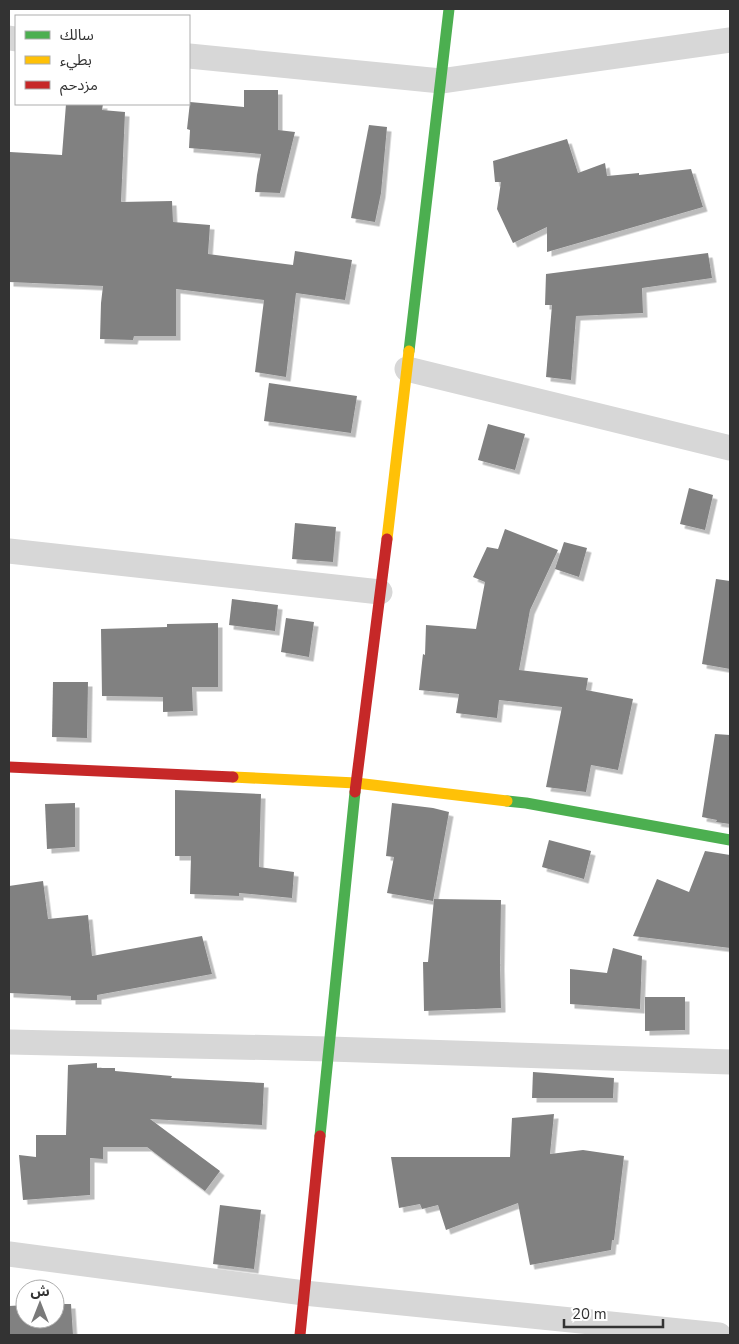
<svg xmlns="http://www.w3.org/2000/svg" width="739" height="1344" font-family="'Nunito Sans','Noto Sans Arabic',sans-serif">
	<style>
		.building { fill: #818181; filter: url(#shadow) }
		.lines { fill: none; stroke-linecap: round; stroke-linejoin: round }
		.street { stroke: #d7d7d7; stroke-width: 25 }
		.fast { stroke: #4caf50; stroke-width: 11 }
		.slow { stroke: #ffc107; stroke-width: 11 }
		.jam { stroke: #c62828; stroke-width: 11 }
	</style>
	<defs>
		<filter id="shadow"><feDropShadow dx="4.5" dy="4.5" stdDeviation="0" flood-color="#0004"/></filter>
	</defs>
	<rect width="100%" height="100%" fill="#fff"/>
	<g class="building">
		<path d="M244 90H278V130L295 132 280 193 255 192 257 175 261 154 189 148 190 130 187 129 190 102 244 107Z"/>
		<path d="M66 104H103L102 110 125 112 121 202 172 201 173 222 210 225 208 254 293 265 295 251 352 260 345 300 296 293 286 377 255 372 264 300 176 289V336H134L133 340 100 339 101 303 103 286 9 282V178L10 152 62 155Z"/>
		<path d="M369 125 387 127 381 193 375 222 351 218Z"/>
		<path d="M567 139 578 173 605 163 607 176 639 173V175L691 169 703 207 547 252V227L513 243 497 209 501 182H495L493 161Z"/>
		<path d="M708 253 712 278 642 288 643 313 576 316 571 380 546 377 552 305H545L546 274Z"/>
		<path d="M269 383 357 396 351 433 264 421Z"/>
		<path d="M488 424 525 434 515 470 478 460Z"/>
		<path d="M689 488 713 495 705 530 680 524Z"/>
		<path d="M295 523 336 527 333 562 292 559Z"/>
		<path d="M505 529 558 550 530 610 519 670 588 678 586 690 633 699 618 770 591 765 586 792 546 787 562 707 499 700 497 718 456 713 459 694 419 690 423 654 425 655 426 625 476 629 485 582 473 577 487 547 498 549Z"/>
		<path d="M564 542 587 548 579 577 555 569Z"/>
		<path d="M716 579 730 581V669L702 664Z"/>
		<path d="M232 599 278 605 275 631 229 625Z"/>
		<path d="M286 618 314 622 309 657 281 652Z"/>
		<path d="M218 623V687H192L193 711 163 712V697L102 696 101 629 167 627V624Z"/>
		<path d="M53 682H88L87 738 52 737Z"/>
		<path d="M715 734 730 735V824L716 822 717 820 702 817Z"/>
		<path d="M175 790 261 794 259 867 294 872 292 898 239 893V896L190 894 191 856H175Z"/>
		<path d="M75 803V847L47 849 45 804Z"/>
		<path d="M392 803 433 808 449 812 433 901 387 893 394 857 386 856Z"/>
		<path d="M549 840 591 851 584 879 542 867Z"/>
		<path d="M705 851 730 855V948L633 936 657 879 689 892Z"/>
		<path d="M43 881 48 919 88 915 92 956 202 936 212 974 97 995V1000H71V996L9 993V886Z"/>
		<path d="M434 899 501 900 500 965 501 1008 424 1011 423 962H428Z"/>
		<path d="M613 948 642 956 640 1009 570 1004V969L607 973Z"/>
		<path d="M645 997H685V1030L645 1031Z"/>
		<path d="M97 1063V1068H115V1071L172 1076 171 1078 264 1083 262 1125 150 1119 220 1171 205 1191 147 1147H103V1159L90 1158V1195L23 1200 19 1155 36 1157V1135H66L68 1065Z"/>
		<path d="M533 1072 614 1078 613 1098H532Z"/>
		<path d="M554 1114 550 1154 583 1150 624 1156 614 1240H612L611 1250 530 1265 518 1203 446 1230 438 1205 422 1209 420 1204 399 1208 391 1157H510L512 1118Z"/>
		<path d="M220 1205 261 1210 254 1269 213 1264Z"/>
		<path d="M55 1304H71L73 1335H9V1306L25 1305V1319H55Z"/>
	</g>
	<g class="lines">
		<g class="street">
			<path d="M9 38 16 39"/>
			<path d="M189 56 441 81 730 40"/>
			<path d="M407 369 730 448"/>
			<path d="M9 551 380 592"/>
			<path d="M9 1042 329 1049 730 1062"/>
			<path d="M9 1254 304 1293 719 1335"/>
		</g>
		<g class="fast">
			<path d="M409 351 449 9"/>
			<path d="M507 801 526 803 730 840"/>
			<path d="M320 1136 355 792"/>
		</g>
		<g class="slow">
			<path d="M387 539 409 351"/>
			<path d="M233 777 356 783 507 801"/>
		</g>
		<g class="jam">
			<path d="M9 767 233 777"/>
			<path d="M355 792 387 539"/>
			<path d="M300 1335 320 1136"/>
		</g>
	</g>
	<rect width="739" height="1344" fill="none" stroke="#333333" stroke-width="20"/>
	<rect x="15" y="15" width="175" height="90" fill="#ffffff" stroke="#adadad"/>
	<rect x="25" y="31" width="25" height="8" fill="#4caf50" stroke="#adadad"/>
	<text x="60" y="40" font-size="15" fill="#333333">سالك</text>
	<rect x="25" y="56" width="25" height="8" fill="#ffc107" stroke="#adadad"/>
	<text x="60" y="65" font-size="15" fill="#333333">بطيء</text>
	<rect x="25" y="81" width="25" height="8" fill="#c62828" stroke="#adadad"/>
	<text x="60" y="90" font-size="15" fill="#333333">مزدحم</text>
	<g transform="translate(40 1304)"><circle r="24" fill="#ffffff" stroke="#adadad"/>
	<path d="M0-4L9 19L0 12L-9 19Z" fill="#7a7a7a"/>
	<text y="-8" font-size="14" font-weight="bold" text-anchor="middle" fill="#333333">ش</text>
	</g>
	<path d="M564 1319v8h99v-8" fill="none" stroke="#333333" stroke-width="2.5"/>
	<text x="572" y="1319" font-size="15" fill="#333333" stroke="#ffffff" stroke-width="4" paint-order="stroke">20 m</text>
</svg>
